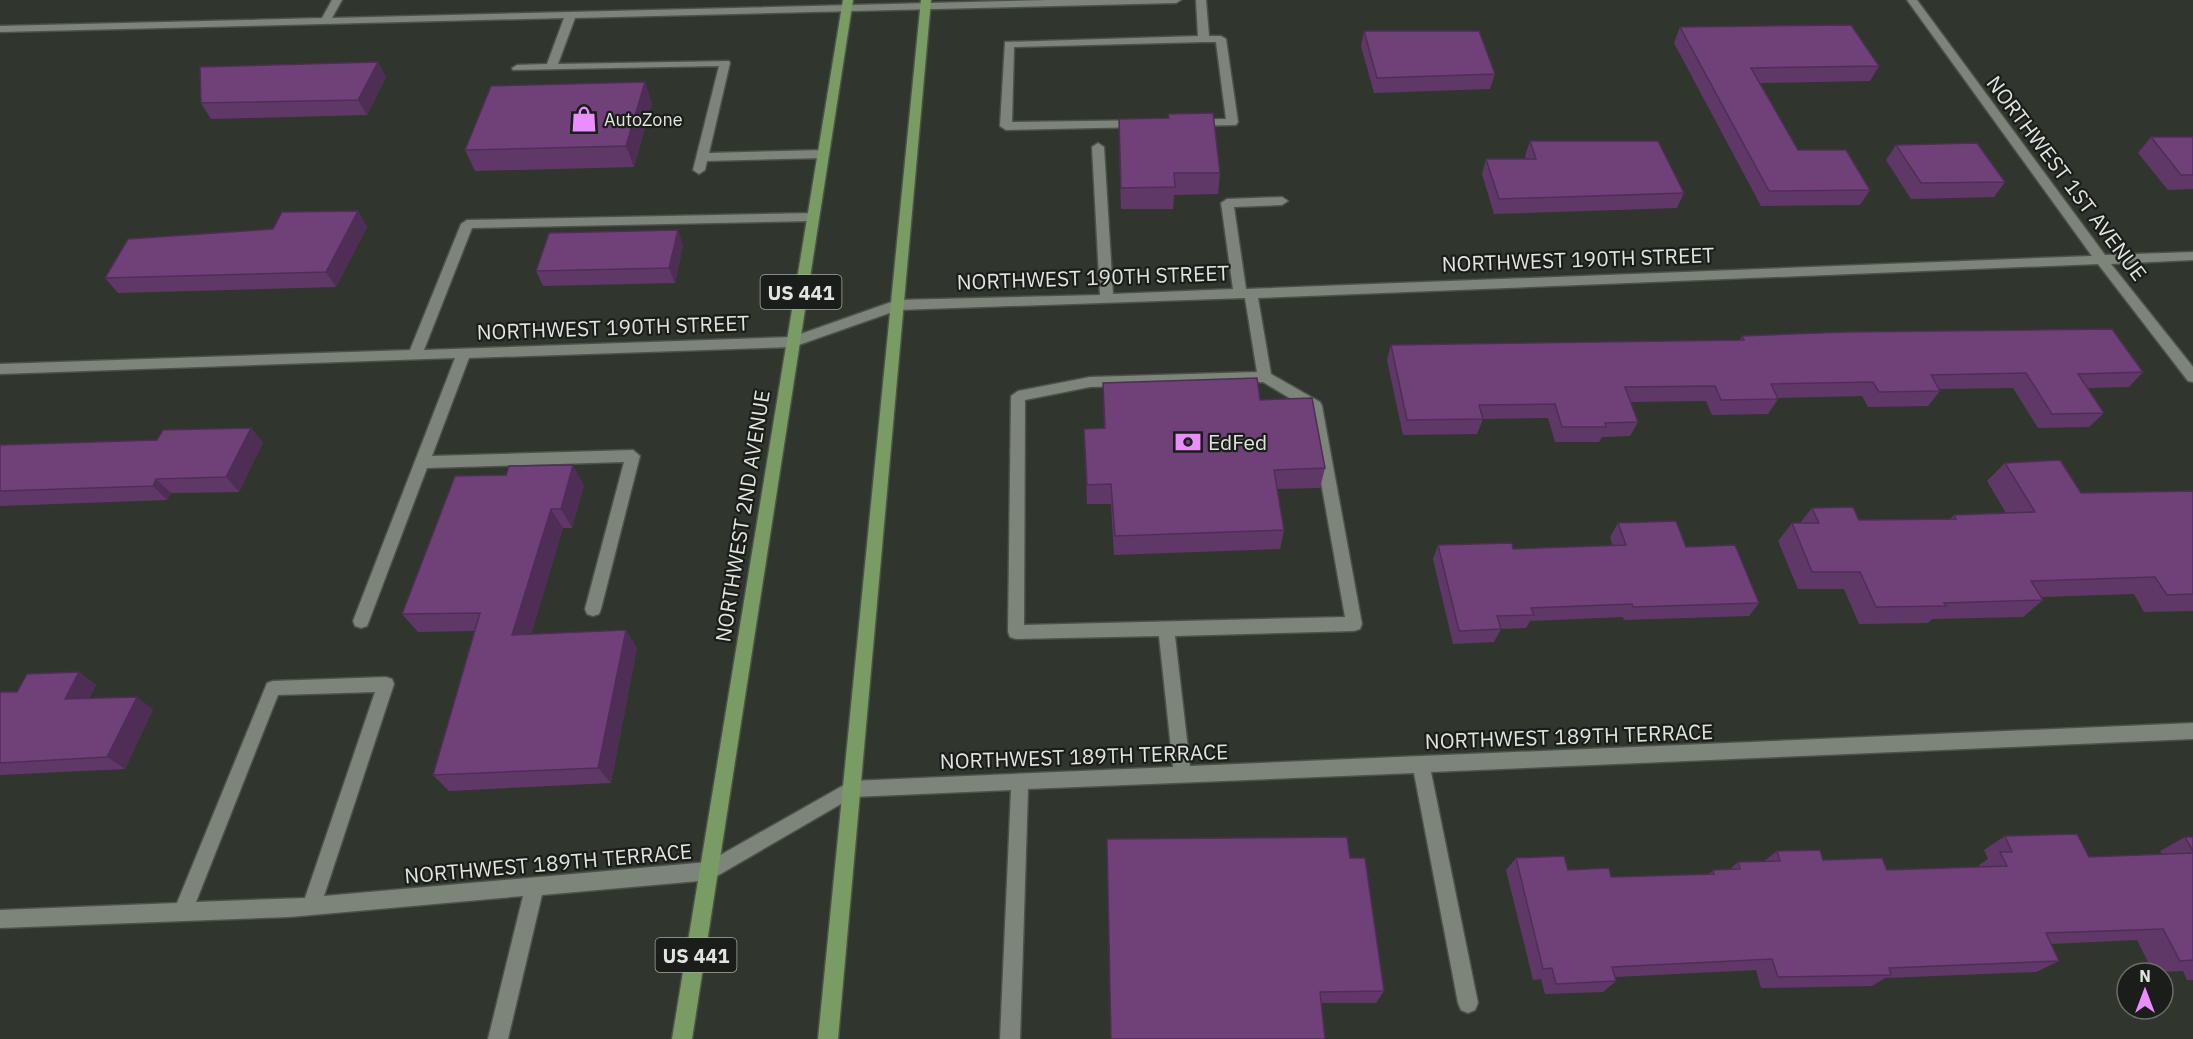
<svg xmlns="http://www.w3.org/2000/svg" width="2193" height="1039" font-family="'IBM Plex Sans',sans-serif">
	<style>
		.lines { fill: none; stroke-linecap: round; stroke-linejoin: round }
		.minor-casing { stroke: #4c524a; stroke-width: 3 }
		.major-casing { stroke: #4c524a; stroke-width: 3 }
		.minor { fill: #7d8479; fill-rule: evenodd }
		.major { fill: #789c64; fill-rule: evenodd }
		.wall { fill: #603868 }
		.shaded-wall { fill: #4e2e55 }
		.building { fill: #704179; stroke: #4e2e55; stroke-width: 1.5 }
		.labels { text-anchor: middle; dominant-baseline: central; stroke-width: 4.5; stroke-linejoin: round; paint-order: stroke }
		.far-poi-label { font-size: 18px; fill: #e1e5e0; stroke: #1a1d19; text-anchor: start }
		.shield { fill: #1a1d19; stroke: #a5a9a4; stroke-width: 1.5 }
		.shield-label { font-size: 20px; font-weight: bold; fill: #e1e5e0 }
		.street-label { font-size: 21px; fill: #e1e5e0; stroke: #1a1d19 }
		.poi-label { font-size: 21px; fill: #e1e5e0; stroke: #1a1d19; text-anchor: start }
	</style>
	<rect width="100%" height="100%" fill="#30362d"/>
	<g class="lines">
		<g class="minor-casing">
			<g id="minor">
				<path d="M332 0H342L332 18 1049 0H1181L1176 3 575 18 558 64 729 61 730 63 709 153 823 150 829 154 823 158 707 161 705 170 699 174 693 170 719 66 513 70 512 68 517 65 547 64 564 18 0 32V26L322 18Z"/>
				<path d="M1196 0H1206L1209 36H1221L1226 39 1238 122 1236 125 1006 130 1000 126 1005 42 1198 36ZM1204 42H1216L1226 119 1012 122 1014 47Z"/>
				<path d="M1907 0H1917L2105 255 2193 252V260L2111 264 2193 367V382L2188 381 2098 264 1258 298 1271 374 1320 402 1322 406 1362 624 1360 629 1354 631 1175 636 1190 766 2193 723V739L1431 772 1478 1003 1475 1010 1468 1013 1461 1010 1458 1003 1414 773 1028 789 1020 1039H1000L1011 790 853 797 710 880 542 895 508 1039H488L523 896 290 917 0 928V910L177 903 265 688 267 683 273 681 386 677 392 679 394 684 324 896 708 862 851 781 1173 767 1159 636 1016 639 1010 637 1008 632 1011 396 1018 391 1090 377 1257 372 1245 298 898 310 793 347 469 358 432 456 633 450 640 456 601 609 599 614 593 616 587 614 585 609 624 462 427 468 369 621 367 626 361 628 355 626 353 621 455 358 0 374V364L410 350 461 224 467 220 813 213 819 217 813 221 472 228 424 350 792 337 897 300 1100 295 1092 147 1098 143 1104 147 1113 294 1233 289 1221 203 1227 199 1282 197 1288 201 1282 205 1234 207 1246 289 2092 256ZM1263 382 1308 409 1345 617 1024 625 1025 400 1090 387ZM375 692 305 898 196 902 278 695Z"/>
			</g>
		</g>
		<g class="major-casing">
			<g id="major">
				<path d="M843 0H853L692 1039H672Z"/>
				<path d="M921 0H931L838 1039H818Z"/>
			</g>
		</g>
		<use href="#minor" class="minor"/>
		<use href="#major" class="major"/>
	</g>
	<g class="wall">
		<path d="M1680 27 1879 66 1870 81 1760 83 1798 150 1870 190 1860 205 1761 206 1674 43Z"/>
		<path d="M1364 31 1495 74 1490 89 1374 93 1361 46Z"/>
		<path d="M378 62 386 77 367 115 211 119 201 103Z"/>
		<path d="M652 103 634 167 475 171 465 150Z"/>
		<path d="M1168 114 1220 173 1218 194 1174 195 1173 209H1121L1119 140V119L1168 118Z"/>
		<path d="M2151 137H2193V189L2168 190 2138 153Z"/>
		<path d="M1530 141 1684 193 1677 208 1494 214 1482 174 1486 159H1526L1525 156Z"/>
		<path d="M1896 145 2005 182 1994 197 1911 199 1886 160Z"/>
		<path d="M358 211 367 227 336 287 118 293 105 278 273 229Z"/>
		<path d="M683 245 675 283 543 286 536 271Z"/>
		<path d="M1742 336 2143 372 2129 387 2088 388 2104 413 2089 427 2038 428 2013 388 1939 389 1940 391 1928 406 1868 407 1862 396 1778 398V399L1768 414 1712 415 1706 401 1630 402 1638 422 1630 436 1602 437 1599 442H1555L1548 418 1483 419 1477 434 1403 435 1387 360 1391 345 1740 340Z"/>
		<path d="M1103 383 1260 400 1325 468 1320 488 1277 489 1284 530 1280 549 1114 555 1111 504H1087L1084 429 1104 428Z"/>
		<path d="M263 442 239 492 171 493 167 500 0 506V445Z"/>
		<path d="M2005 463 2081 493 2193 491V611L2144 612 2134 594 2041 597 2043 600 2023 617 1932 619 1928 623 1859 624 1844 589H1798L1778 541 1792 523H1800L1812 508 1859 520 1950 519 1954 515 2006 513 1987 481Z"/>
		<path d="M584 485 572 528H563L531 634 637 648 611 783 449 791 433 775 474 631 418 632 402 614Z"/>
		<path d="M1618 523 1686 547 1759 603 1749 616 1624 620 1623 617 1530 621 1526 628 1501 629 1494 642 1453 644 1433 559 1438 545 1513 549 1613 546 1610 537Z"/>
		<path d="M79 672 96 685 89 698 153 709 125 769 0 775V692H17Z"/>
		<path d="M2005 836 2089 857 2162 854 2160 851 2185 837H2193V980H2187L2183 971 2153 972 2137 940 2051 944 2059 961 2036 972 1885 978 1872 986 1761 988 1756 970 1615 977 1616 981 1603 992 1545 994 1541 979 1533 980 1506 870 1516 858 1568 870 1611 877 1709 874 1713 870H1729L1738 862H1763L1777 851 1887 870 1980 867 1979 865 1988 859 1984 850Z"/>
		<path d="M1107 839 1350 858 1384 991 1376 1003H1321L1325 1039H1111Z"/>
	</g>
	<g class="shaded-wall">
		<path d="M378 62 386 77 367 115 358 100Z"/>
		<path d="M645 82 652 103 634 167 626 146Z"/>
		<path d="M358 211 367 227 336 287 326 272Z"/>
		<path d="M678 230 683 245 675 283 669 268Z"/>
		<path d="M251 428 263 442 239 492 226 477Z"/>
		<path d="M573 465 584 485 572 528 561 509Z"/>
		<path d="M156 479 171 493 167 500 153 486Z"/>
		<path d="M551 509 563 528 526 653 512 635Z"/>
		<path d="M626 630 637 648 611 783 598 768Z"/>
		<path d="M79 672 96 685 82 711 65 699Z"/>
		<path d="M137 697 153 709 125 769 107 757Z"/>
	</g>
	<g class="building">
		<path d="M1851 25 1879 66 1751 68 1798 150H1846L1870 190 1769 191 1680 27Z"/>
		<path d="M1364 31H1479L1495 74 1377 78Z"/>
		<path d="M378 62 358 100 201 103 200 67Z"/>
		<path d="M645 82 626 146 465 150 491 86Z"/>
		<path d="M1213 113 1220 173H1174L1175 187 1121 188 1119 119 1169 118 1168 114Z"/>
		<path d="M2151 137H2193V175H2181Z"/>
		<path d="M1530 141H1658L1684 193 1499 199 1486 159H1536Z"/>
		<path d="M1977 143 2005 182 1921 183 1896 145Z"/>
		<path d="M358 211 326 272 105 278 128 239 273 229 282 212Z"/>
		<path d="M678 230 669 268 536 271 549 233Z"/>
		<path d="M2112 329 2143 372 2078 374 2104 413 2052 414 2026 373 1931 375 1940 391 1879 392 1873 382 1771 384 1778 399 1721 400 1715 386 1625 387 1638 422 1605 423 1606 427H1562L1555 404 1479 405 1483 419 1407 420 1391 345 1744 340 1742 336 1846 332Z"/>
		<path d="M1257 378 1260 400 1312 398 1325 468 1274 470 1284 530 1115 536 1111 484 1087 485 1084 429 1105 428 1103 383Z"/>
		<path d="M251 428 226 477 156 479 153 486 0 491V445L157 440 163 430Z"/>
		<path d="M2060 460 2081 493 2193 491V594L2167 595 2155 577 2031 581 2043 600 1944 603 1946 606 1876 607 1860 572H1812L1792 523H1819L1812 508 1853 507 1859 520 1956 519 1954 515 2035 512 2005 463Z"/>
		<path d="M573 465 561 509H551L512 635 626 630 598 768 433 775 480 613 402 614 455 476 506 475 509 466Z"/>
		<path d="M1676 521 1686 547 1735 545 1759 603 1633 607 1632 604 1531 608 1534 615 1497 616 1501 629 1459 631 1438 545 1512 543 1513 549 1626 545 1618 523Z"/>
		<path d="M79 672 65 699 137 697 107 757 0 763V692H17L27 674Z"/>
		<path d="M2077 834 2089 857 2193 853V960L2180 961 2163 929 2046 933 2059 961 1889 968 1891 975 1778 977 1772 959 1612 967 1616 981 1556 984 1552 968 1543 969 1516 858 1564 856 1568 870 1609 868 1611 877 1714 874 1713 870 1740 869 1738 862 1780 861 1777 851 1820 850 1823 860 1882 858 1887 870 2007 866 2000 852H2012L2005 836Z"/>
		<path d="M1347 837 1350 858H1365L1384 991 1320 992 1325 1039H1111L1107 839Z"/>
		<path d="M2185 837H2193V851Z"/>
	</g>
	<defs>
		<g id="shop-bare" transform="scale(2.07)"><path d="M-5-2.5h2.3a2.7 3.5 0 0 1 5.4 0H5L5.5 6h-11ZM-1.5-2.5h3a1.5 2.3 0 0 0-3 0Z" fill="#ea8dfd" stroke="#1a1d19" stroke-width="2.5" paint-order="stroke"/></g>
		<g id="bank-bare" transform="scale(2.07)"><path d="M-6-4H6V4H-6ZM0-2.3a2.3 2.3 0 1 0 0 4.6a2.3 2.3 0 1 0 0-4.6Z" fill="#ea8dfd" stroke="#1a1d19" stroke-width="2.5" paint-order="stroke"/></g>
	</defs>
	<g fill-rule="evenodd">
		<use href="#shop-bare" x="584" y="119"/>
		<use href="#bank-bare" x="1188" y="442"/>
	</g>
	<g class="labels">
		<g class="far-poi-label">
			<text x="604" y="119">AutoZone</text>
		</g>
		<g class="shield">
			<rect x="760.5" y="275" width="81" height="34" rx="4.5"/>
			<rect x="655.5" y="938" width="81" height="34" rx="4.5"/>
		</g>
		<g class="shield-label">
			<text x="801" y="292">US 441</text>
			<text x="696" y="955">US 441</text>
		</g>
		<g class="street-label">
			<text transform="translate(2067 178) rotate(53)">NORTHWEST 1ST AVENUE</text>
			<text transform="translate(1578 259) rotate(-2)">NORTHWEST 190TH STREET</text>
			<text transform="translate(1093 277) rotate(-2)">NORTHWEST 190TH STREET</text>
			<text transform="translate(613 327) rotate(-2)">NORTHWEST 190TH STREET</text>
			<text transform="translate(742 516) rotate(-81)">NORTHWEST 2ND AVENUE</text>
			<text transform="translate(1569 736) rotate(-2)">NORTHWEST 189TH TERRACE</text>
			<text transform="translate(1084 756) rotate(-2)">NORTHWEST 189TH TERRACE</text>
			<text transform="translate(548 863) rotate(-5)">NORTHWEST 189TH TERRACE</text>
		</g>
		<g class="poi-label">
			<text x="1208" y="442">EdFed</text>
		</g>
	</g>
	<g transform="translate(2145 991)"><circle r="28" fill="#1a1d19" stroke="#6a6d69" stroke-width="1.5"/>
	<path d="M0-4.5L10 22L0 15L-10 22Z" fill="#ea8dfd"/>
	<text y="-9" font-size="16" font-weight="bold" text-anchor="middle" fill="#e1e5e0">N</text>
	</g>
</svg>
